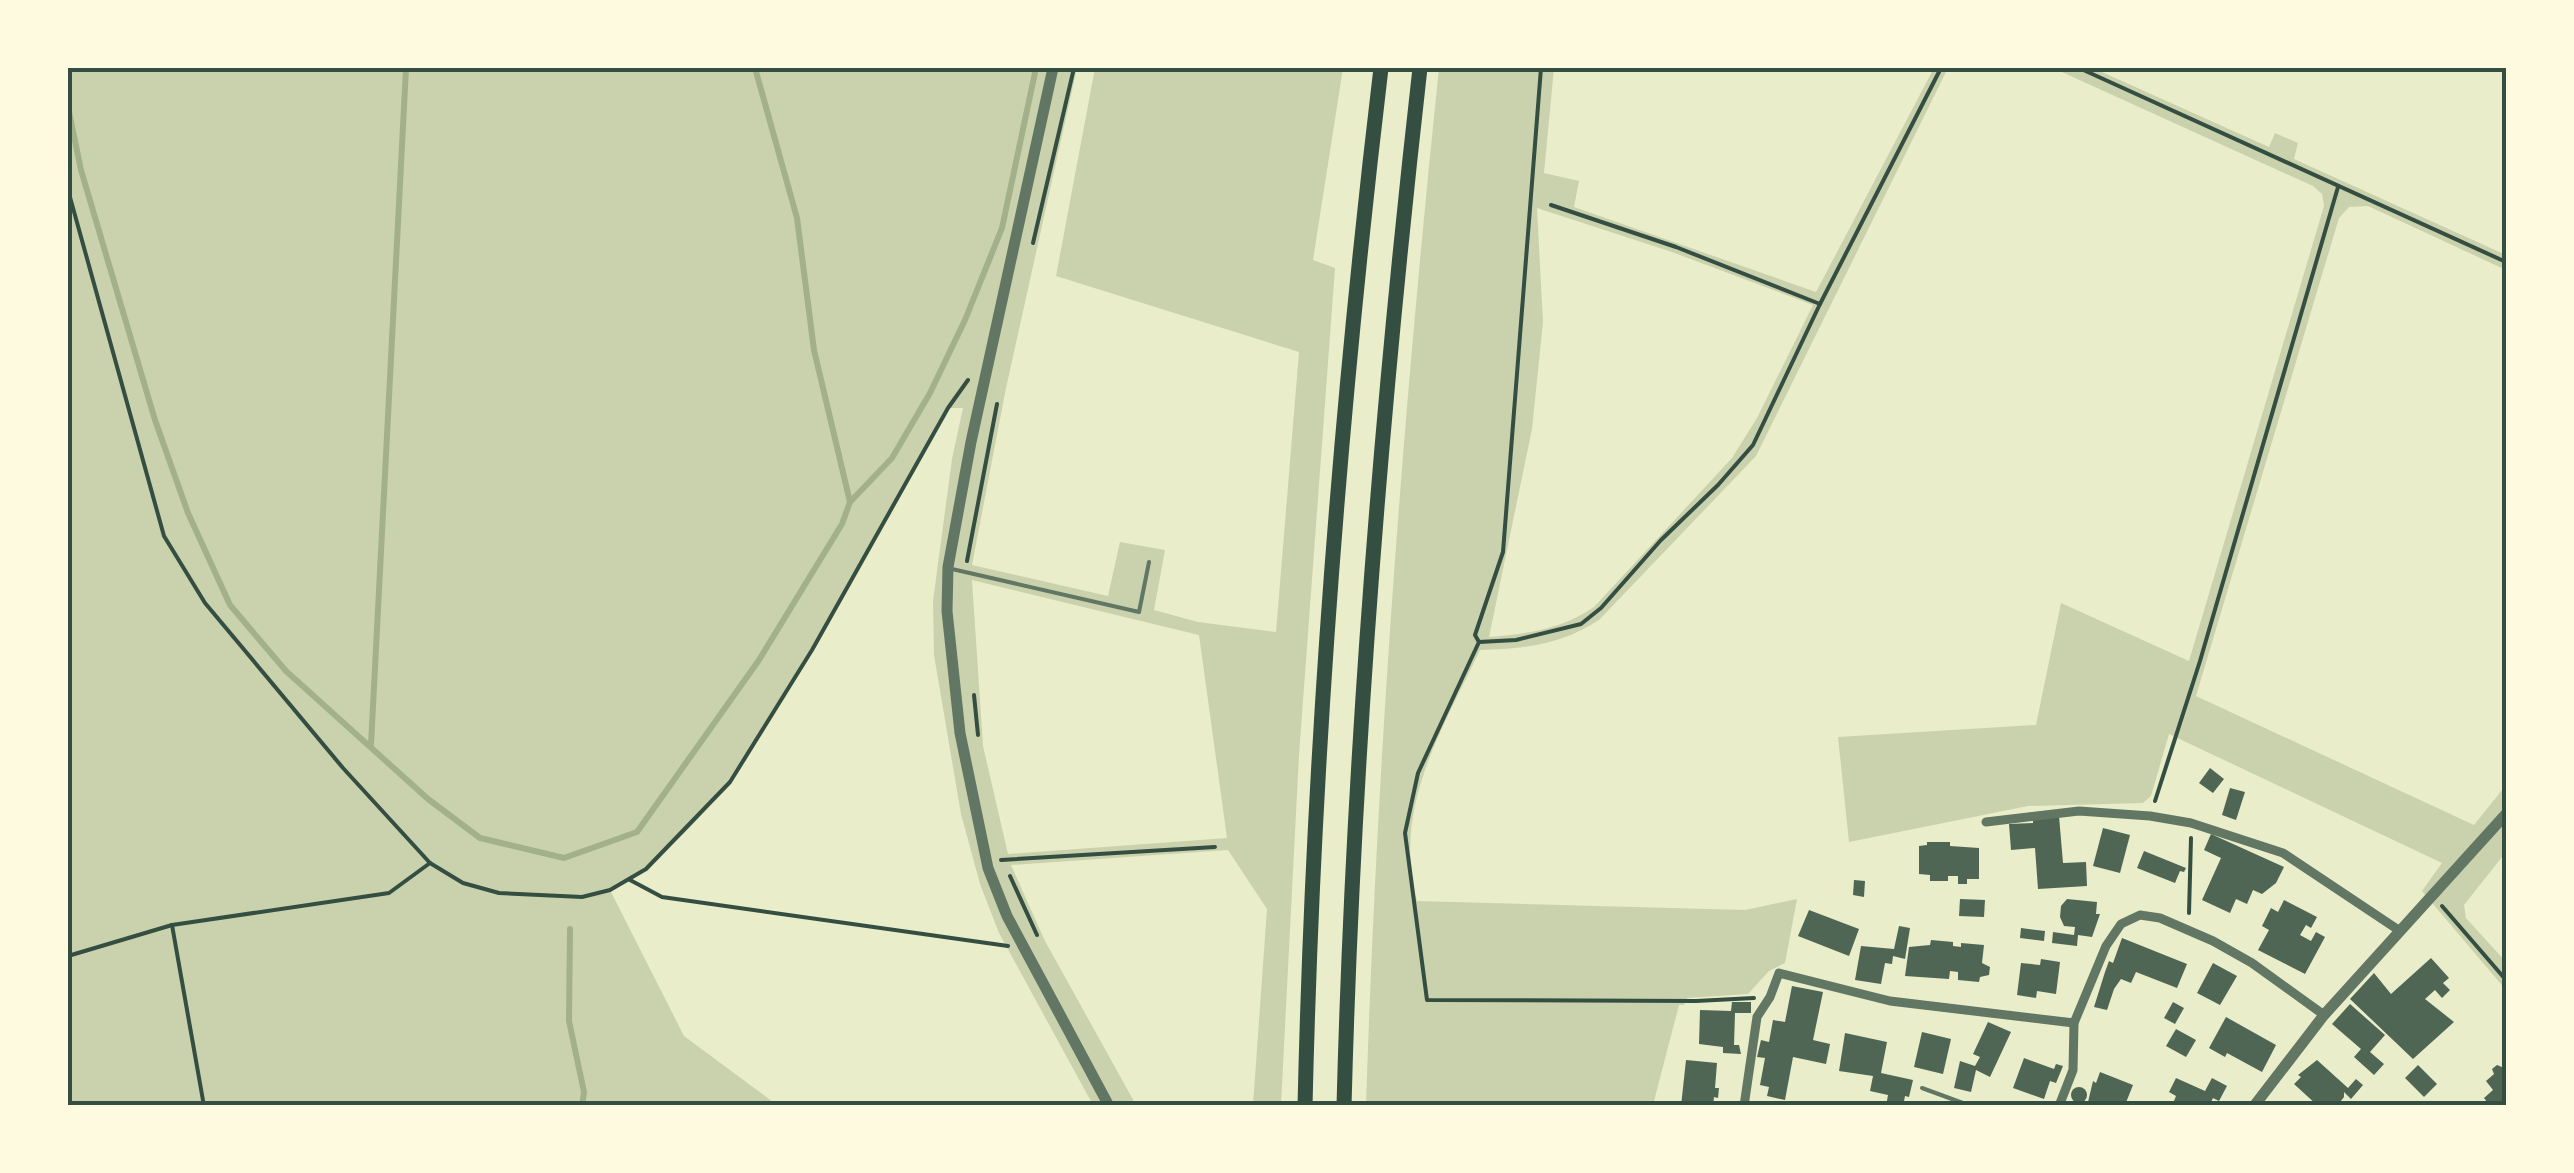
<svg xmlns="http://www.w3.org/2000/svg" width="2574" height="1173" font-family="'DejaVu Sans',sans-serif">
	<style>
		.green { fill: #cad2ad; fill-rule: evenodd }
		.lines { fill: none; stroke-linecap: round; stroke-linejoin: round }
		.stream { stroke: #a3b18a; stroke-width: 6 }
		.building { fill: #4f6655 }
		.path { stroke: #344e41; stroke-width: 4 }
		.service { stroke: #617663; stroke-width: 4 }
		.minor { stroke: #617663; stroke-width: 9 }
		.tertiary { stroke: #617663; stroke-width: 11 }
		.motorway { stroke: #344e41; stroke-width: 15 }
		.neatline { fill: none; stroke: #344e41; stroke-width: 4 }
	</style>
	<rect width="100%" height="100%" fill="#e9edc9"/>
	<g class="green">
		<path d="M68 68H1077L1006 388 972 565 1108 596 1120 542 1165 550 1154 610 1198 622 1276 632 1299 352 1056 276 1095 68H1343L1313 260 1335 268 1299 755 1281 1105H1253L1267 909 1228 850 1011 865 1045 941 1136 1105H1093L999 933 980 884 961 814 934 655 933 601 952 459 963 408H948C912 472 875 537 839 601 780 706 719 829 610 890L684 1036 777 1105H68ZM972 580 1199 635 1227 838 1008 854 983 746Z"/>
		<path d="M1439 68H1554L1544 173 1579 181 1574 207 1816 292 1934 68H1948L1756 456 1600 619C1562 645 1524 649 1480 650 1441 732 1392 808 1417 901L1745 910 1797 899 1785 963 1769 971 1748 994 1687 998 1684 1005H1679L1653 1105 1366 1106C1377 758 1403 413 1439 68ZM1537 208 1672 252 1813 305 1757 418 1732 458 1594 607C1563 629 1526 634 1489 637L1532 429 1543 322Z"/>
		<path d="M2053 68H2093L2269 147 2275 133 2298 143 2294 159 2506 255V270L2368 206 2349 207 2339 218 2196 696 2474 825 2506 785V852L2464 905 2466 918 2506 962V990L2422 891 2442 863 2169 734 2151 796 2143 803 2028 806 1849 842 1838 737 2036 725 2061 603 2189 661 2324 206 2322 194 2313 186Z"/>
	</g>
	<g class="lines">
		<g class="stream">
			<path d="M68 107 81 170 155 420 188 513 230 605 286 671 428 799 480 838 564 858 637 832 759 660 842 524 850 502 814 350 797 218 755 68"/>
			<path d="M851 501 892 458 930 393 965 320 1002 228 1036 68"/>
			<path d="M371 745 406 68"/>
			<path d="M570 929 569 1021 584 1092 582 1106"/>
		</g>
	</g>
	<g class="building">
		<path d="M2210 768 2224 779 2213 793 2199 783Z"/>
		<path d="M2230 788 2245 792 2236 820 2222 815Z"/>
		<path d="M2059 816 2063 863 2086 862 2087 886 2038 889 2035 848 2011 850 2009 824 2033 823V818Z"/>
		<path d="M2103 828 2130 835 2120 873 2093 866Z"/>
		<path d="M2211 834 2284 867 2276 883 2262 894 2253 890 2247 904 2236 899 2230 913 2202 900 2221 858 2204 850Z"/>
		<path d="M1927 842H1950V846L1979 848V879H1967V884H1958V876H1948V881H1930V875L1919 874V846L1927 845Z"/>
		<path d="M2144 851 2186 868 2184 872 2180 871 2175 883 2137 868Z"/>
		<path d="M1854 880 1865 881 1864 897 1853 895Z"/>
		<path d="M1960 899 1985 900 1984 917 1959 916Z"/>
		<path d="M2067 899 2097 902 2096 914H2100L2092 937 2078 935 2077 946 2052 943 2053 932 2074 935 2075 927 2064 926 2060 917 2061 906Z"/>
		<path d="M2284 900 2317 917 2311 928 2306 925 2300 935 2311 941 2316 932 2325 937 2305 974 2258 950 2269 930 2262 926 2271 908 2278 912Z"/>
		<path d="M1809 910 1859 929 1849 956 1798 936Z"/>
		<path d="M1899 926 1910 928 1905 959 1893 956 1892 964 1885 963 1881 984 1855 980 1861 946 1894 949Z"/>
		<path d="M2021 928 2045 931 2044 941 2020 938Z"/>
		<path d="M2122 938 2187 964 2177 988 2136 972 2131 983 2121 979 2114 989 2107 1010 2094 1007 2105 972 2109 961 2113 963Z"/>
		<path d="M1931 940 1953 942V946L1961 947V943L1984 945 1982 963 1990 967 1989 975 1980 977 1979 982 1958 980V972L1950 971 1949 979 1905 976 1909 947 1930 945Z"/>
		<path d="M2431 958 2449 978 2443 983 2450 990 2442 998 2435 990 2425 999 2454 1022 2413 1059 2350 999 2374 973 2391 994Z"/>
		<path d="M2041 959 2060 962 2056 994 2037 991 2036 998 2017 995 2021 963 2040 965Z"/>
		<path d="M2213 963 2237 976 2220 1005 2197 993Z"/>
		<path d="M1792 986 1823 992 1813 1040 1830 1044 1826 1064 1793 1057 1785 1100 1767 1096 1769 1087 1760 1085 1765 1058 1757 1057 1761 1040 1769 1042 1773 1020 1785 1022Z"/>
		<path d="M1732 1002H1751V1013H1735L1734 1045H1739L1741 1054 1723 1053V1047L1699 1044 1700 1010 1731 1011Z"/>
		<path d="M2173 1002 2184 1008 2175 1024 2164 1018Z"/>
		<path d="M2350 1004 2385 1035 2370 1052 2384 1064 2374 1075 2354 1057 2361 1049 2332 1024Z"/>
		<path d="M2226 1017 2276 1045 2262 1072 2227 1053 2225 1057 2209 1048Z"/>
		<path d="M1988 1022 2011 1032 1990 1077 1976 1070 1971 1092 1954 1088 1960 1061 1975 1066 1980 1057 1973 1054Z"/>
		<path d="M2176 1029 2196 1040 2186 1057 2166 1046Z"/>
		<path d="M1922 1032 1951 1039 1943 1074 1914 1067Z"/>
		<path d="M1845 1033 1887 1042 1881 1073 1913 1080 1909 1097 1905 1096 1903 1106H1886L1888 1095 1870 1091 1873 1076 1839 1071Z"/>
		<path d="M2024 1058 2054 1069 2056 1064 2063 1066 2056 1083 2050 1081 2044 1099 2013 1088Z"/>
		<path d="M1686 1060 1717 1063 1715 1088H1719L1718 1098 1714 1097 1713 1106H1681Z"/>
		<path d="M2317 1060 2348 1088 2356 1079 2363 1085 2351 1099 2344 1092V1097L2337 1106H2318L2294 1084 2301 1077 2298 1075Z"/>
		<path d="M2506 1063V1104L2490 1106 2484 1098 2493 1090 2486 1081 2494 1074 2492 1069 2497 1065 2502 1067Z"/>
		<path d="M2418 1065 2437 1084 2424 1097 2405 1078Z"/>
		<path d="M2100 1072 2133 1085 2125 1105 2088 1102 2093 1081 2096 1083Z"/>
		<path d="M2176 1078 2205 1091 2212 1078 2227 1086 2219 1101 2213 1098 2209 1106H2172L2176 1096 2169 1092Z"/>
		<circle cx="2079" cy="1095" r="8"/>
	</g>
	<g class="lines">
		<g class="path">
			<path d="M2079 68 2506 262"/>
			<path d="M68 190 164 536 205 603 343 768 430 863 463 883 499 893 582 897 610 890 646 869 730 782 812 650 948 408 968 380"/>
			<path d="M1551 205 1676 247 1820 304"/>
			<path d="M1033 243 1074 68"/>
			<path d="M967 561 997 404"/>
			<path d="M1479 642 1475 635 1503 552 1541 68"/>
			<path d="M974 695 978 735"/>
			<path d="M2155 801 2200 661 2338 187"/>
			<path d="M1001 860 1215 847"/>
			<path d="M1010 876 1037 935"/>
			<path d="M630 880 662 897 1008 946"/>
			<path d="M2442 906 2506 980"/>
			<path d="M2189 913 2191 838"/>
			<path d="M172 925 204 1106"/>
			<path d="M68 956 172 925 389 893 430 863"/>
			<path d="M1754 998 1696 1001 1427 1000 1405 833 1418 773 1479 642 1516 640 1581 624 1601 608 1661 540 1718 485 1753 445 1820 304 1941 68"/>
		</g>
		<g class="service">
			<path d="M952 569 1139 612 1149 562"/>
			<path d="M1922 1088 1971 1106"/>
		</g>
		<g class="minor">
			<path d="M1986 822 2079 811 2150 816 2191 823 2283 853 2400 931"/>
			<path d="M1744 1106 1757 1017 1770 997 1779 973 1890 1001 2074 1023"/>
			<path d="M2059 1106 2073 1070 2074 1023 2106 946 2121 924 2140 915 2160 918 2213 941 2252 963 2324 1015"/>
		</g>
		<g class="tertiary">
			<path d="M1053 68 971 442 948 567 947 611 960 733 988 868 1007 916 1109 1106"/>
			<path d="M2254 1106 2324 1015 2506 814"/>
		</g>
		<g class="motorway">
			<path d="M1305 1106C1313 760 1340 411 1381 68"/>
			<path d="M1344 1106C1353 759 1381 412 1420 68"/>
		</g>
	</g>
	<rect width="2574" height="1173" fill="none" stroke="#fefae0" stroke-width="140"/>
	<rect x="70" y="70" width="2434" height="1033" class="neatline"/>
</svg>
